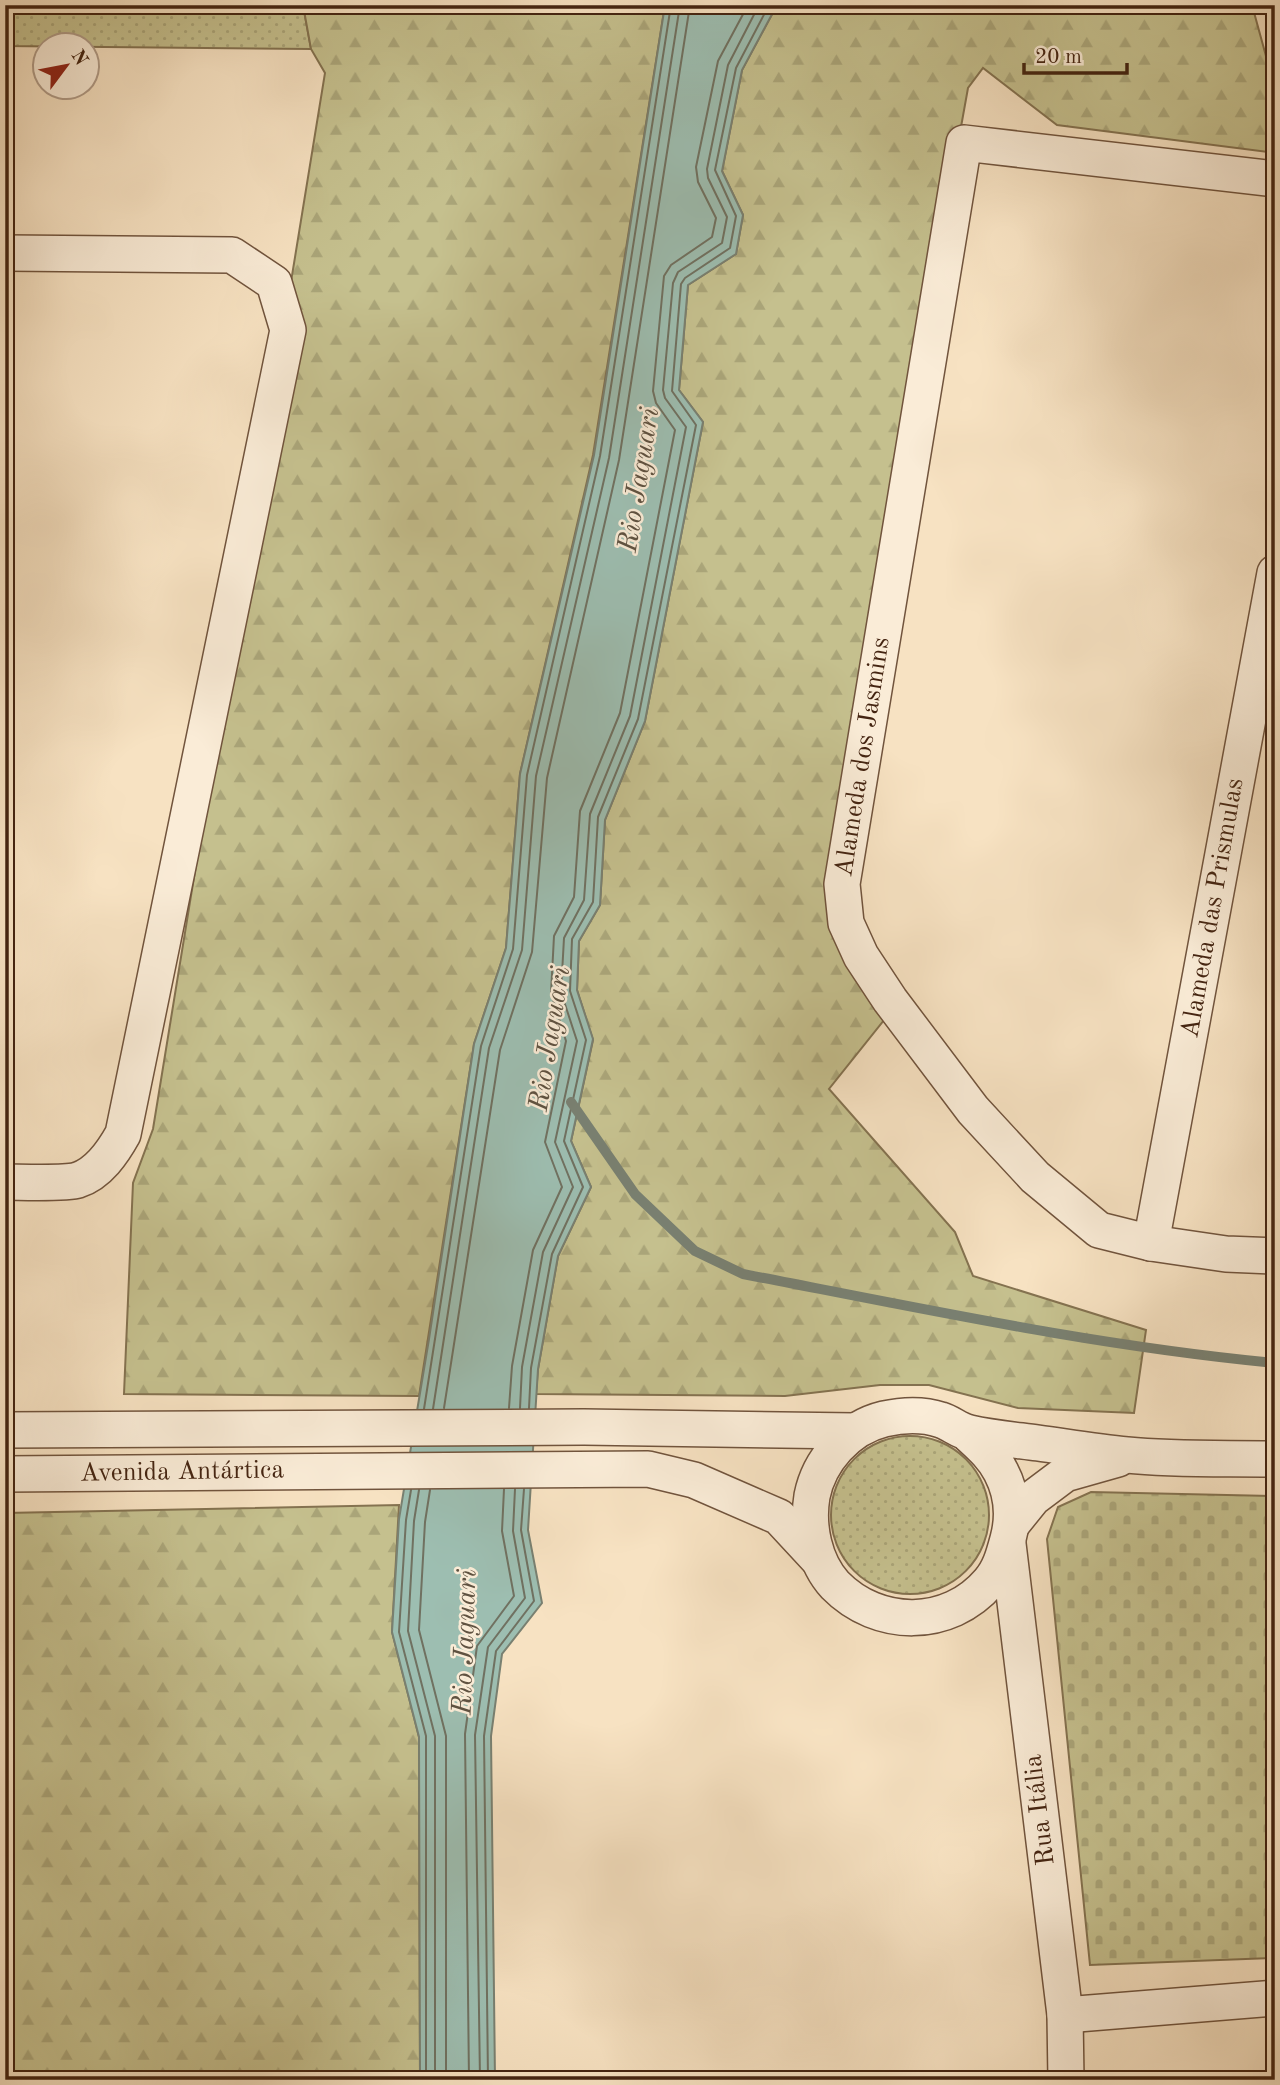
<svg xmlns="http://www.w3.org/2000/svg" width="1280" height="2085" font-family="'Old Standard TT',serif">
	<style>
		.grass { fill: url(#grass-dots); stroke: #847250; stroke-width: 2 }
		.forest { fill: url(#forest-firs); stroke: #847250; stroke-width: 2 }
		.cemetery { fill: url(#cemetery-stones); stroke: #847250; stroke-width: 2 }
		.water { fill: #9dbeb1; stroke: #798071; stroke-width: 2 }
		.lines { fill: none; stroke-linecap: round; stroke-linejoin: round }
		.shore { stroke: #707161; stroke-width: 2 }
		.stream { stroke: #798071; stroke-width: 10 }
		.minor-casing { stroke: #71543d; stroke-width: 38 }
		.minor { stroke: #faecd7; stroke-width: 35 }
		.labels { text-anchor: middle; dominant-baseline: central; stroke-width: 5; stroke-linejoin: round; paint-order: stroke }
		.street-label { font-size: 26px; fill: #442411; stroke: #faecd7 }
		.water-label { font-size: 28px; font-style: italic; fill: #5f5241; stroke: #faecd7 }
	</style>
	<defs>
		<pattern id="grass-dots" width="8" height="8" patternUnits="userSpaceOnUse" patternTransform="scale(1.75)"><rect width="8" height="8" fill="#c5c08e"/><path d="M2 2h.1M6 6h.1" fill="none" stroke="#aaa579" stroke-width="1.8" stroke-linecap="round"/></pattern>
		<pattern id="forest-firs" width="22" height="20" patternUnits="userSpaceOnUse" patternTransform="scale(1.75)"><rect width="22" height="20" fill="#c5c08e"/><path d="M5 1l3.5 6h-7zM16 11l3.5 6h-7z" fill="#aaa579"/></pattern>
		<pattern id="cemetery-stones" width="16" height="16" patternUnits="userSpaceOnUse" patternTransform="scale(1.75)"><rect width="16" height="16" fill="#c5c08e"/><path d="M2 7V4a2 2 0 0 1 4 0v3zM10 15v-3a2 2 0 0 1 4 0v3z" fill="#aaa579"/></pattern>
	</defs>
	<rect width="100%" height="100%" fill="#f7e2c2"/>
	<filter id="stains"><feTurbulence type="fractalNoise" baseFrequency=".00286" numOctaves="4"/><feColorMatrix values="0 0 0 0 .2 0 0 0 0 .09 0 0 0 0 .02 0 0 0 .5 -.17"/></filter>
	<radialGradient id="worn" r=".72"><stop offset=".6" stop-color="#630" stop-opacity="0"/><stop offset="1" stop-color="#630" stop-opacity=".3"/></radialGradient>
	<g class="grass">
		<path d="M5 5H303L311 49 5 46Z"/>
		<circle cx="910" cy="1515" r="79"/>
	</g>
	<g class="forest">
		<path d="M303 5H665L593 455 520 774 506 948 474 1044 419 1396 124 1394 133 1183 153 1129 325 73 311 49Z"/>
		<path d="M777 5H1252L1275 89V153L1057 125 983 68 968 88 827 872 884 1020 829 1089 955 1232 973 1276 1146 1330 1134 1413 1018 1408 929 1385H880L785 1396 536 1394 538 1369 558 1256 591 1187 571 1141 593 1040 577 990 579 941 600 905 605 820 645 721 703 422 679 390 688 285 736 254 743 215 722 171 742 70Z"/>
		<path d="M399 1505 392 1632 419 1737 420 2080H5V1513Z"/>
	</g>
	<path class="cemetery" d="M1091 1492 1275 1496V1958L1090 1965 1047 1539 1058 1507Z"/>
	<path class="water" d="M665 5H777L742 70 722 171 743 215 736 254 688 285 679 390 703 422 645 721 605 820 600 905 579 941 577 990 593 1039 571 1141 591 1187 558 1256 538 1369 528 1530 542 1603 502 1654 491 1736 495 2080H420L419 1737 392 1632 399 1519 429 1339 474 1044 506 948 520 774 594 455Z"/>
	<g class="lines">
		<g class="shore">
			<path d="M444 1408 500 1050 532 952 547 778 619 460 690 5"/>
			<path d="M509 1408 512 1366 533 1250 562 1187 545 1142 566 1041 551 993 554 936 574 897 580 811 620 713 675 430 656 403 653 391 664 276 671 265 712 237 716 218 698 182 696 167 718 61 748 5"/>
			<path d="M520 1408 522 1367 543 1252 573 1187 555 1142 577 1041 561 992 564 938 584 900 590 814 630 716 686 427 665 398 663 390 673 283 678 272 722 243 727 217 708 178 707 169 728 65 759 5"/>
			<path d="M529 1408 531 1368 552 1254 583 1187 564 1141 586 1040 570 991 572 939 593 902 598 817 638 719 696 425 672 391 681 284 685 278 730 248 736 216 715 170 736 68 769 5"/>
			<path d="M424 1409 481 1046 513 949 527 775 600 456 671 5"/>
			<path d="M433 1409 489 1048 522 950 536 776 609 458 680 5"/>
			<path d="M411 1490 406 1520 399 1632 426 1736V2080"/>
			<path d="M419 1490 414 1521 408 1631 435 1736V2080"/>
			<path d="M430 1490 425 1522 419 1630 446 1736V2080"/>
			<path d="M469 2080 465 1734 477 1646 514 1596 502 1531 504 1489"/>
			<path d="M480 2080 475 1735 488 1647 525 1598 513 1531 515 1489"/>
			<path d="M488 2080 484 1736 496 1651 534 1601 521 1530 524 1489"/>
		</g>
		<path class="stream" d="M571 1102 635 1194 695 1251 743 1274C920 1308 1095 1346 1275 1363"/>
		<g class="minor-casing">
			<g id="minor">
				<path d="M1275 179 964 143 842 884 846 923 861 956 890 1000 973 1110 1035 1177 1099 1230 1151 1243 1226 1254 1275 1256"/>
				<path d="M5 253 232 255 274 283 288 330 123 1134C113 1152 99 1173 78 1180 65 1184 21 1182 5 1182"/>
				<path d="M1151 1243 1275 573"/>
				<path d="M5 1430 584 1427 855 1431"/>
				<path d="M967 1433C980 1445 993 1456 1001 1472 1012 1493 1014 1517 1008 1539 1004 1554 1000 1570 989 1582 949 1629 878 1629 835 1585 814 1562 807 1526 812 1496 819 1461 847 1428 884 1419 902 1415 923 1414 941 1420 951 1423 959 1431 970 1433 992 1438 1015 1440 1038 1443 1067 1447 1097 1452 1127 1455 1175 1460 1226 1458 1275 1459"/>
				<path d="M5 1474 648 1469 694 1480 779 1517 817 1558"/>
				<path d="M1012 1524 1033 1498 1065 1474 1118 1459"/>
				<path d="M1008 1544 1065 2015 1066 2080"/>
				<path d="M1065 2015 1275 1998"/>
			</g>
		</g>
		<use href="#minor" class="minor"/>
	</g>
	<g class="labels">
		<g class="street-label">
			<text transform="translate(863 757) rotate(-81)">Alameda dos Jasmins</text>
			<text transform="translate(1213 908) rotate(-80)">Alameda das Prismulas</text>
			<text transform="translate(182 1472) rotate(-1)">Avenida Antártica</text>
			<text transform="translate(1040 1810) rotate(-97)">Rua Itália</text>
		</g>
		<g class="water-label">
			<text transform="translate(640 480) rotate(-81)">Rio Jaguari</text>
			<text transform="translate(551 1039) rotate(-81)">Rio Jaguari</text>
			<text transform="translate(466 1642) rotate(-88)">Rio Jaguari</text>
		</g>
	</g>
	<rect width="1280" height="2085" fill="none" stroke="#f7e2c2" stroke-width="28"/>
	<rect x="7" y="7" width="1266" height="2071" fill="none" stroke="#442411" stroke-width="3.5"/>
	<rect x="14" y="14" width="1252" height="2057" fill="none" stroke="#442411" stroke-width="2"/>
	<g transform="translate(66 66) rotate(58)"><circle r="33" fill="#faecd7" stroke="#b19c88" stroke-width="2"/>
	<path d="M0-5L12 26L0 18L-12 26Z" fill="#8f2418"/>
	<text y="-10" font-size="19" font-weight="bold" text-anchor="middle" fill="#442411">N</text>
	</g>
	<path d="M1024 63v10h103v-10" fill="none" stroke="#442411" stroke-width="3.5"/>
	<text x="1035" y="63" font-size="21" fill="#442411" stroke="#faecd7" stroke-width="5" paint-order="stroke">20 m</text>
	<rect width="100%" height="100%" filter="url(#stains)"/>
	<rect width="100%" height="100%" fill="url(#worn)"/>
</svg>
